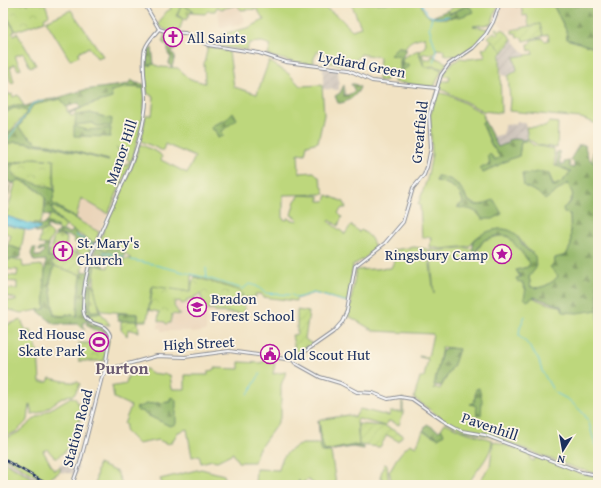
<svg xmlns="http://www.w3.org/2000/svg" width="601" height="488" font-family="'Gentium Book Plus',serif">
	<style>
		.built { fill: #ead4b9 }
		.industrial { fill: url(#industrial-furrows) }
		.railway { fill: #ccc2b9 }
		.grass { fill: #bdd77c; stroke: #6c836d; fill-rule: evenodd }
		.forest { fill: url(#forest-firs); stroke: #587465 }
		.cemetery { fill: url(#cemetery-stones); stroke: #6c836d }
		.park { fill: url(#park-crowns); stroke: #6c836d }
		.garden { fill: url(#garden-furrows); stroke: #6c836d }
		.water { fill: url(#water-ripples); stroke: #3e7b9e }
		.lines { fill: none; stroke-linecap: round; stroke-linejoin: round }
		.stream { stroke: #61c7df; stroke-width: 1 }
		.minor-casing { stroke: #868890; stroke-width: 4 }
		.minor { stroke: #fff; stroke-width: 2 }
		.rail-casing { stroke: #1b2f5e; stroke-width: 2.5 }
		.rail { stroke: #fcf5e5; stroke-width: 1; stroke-dasharray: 3; stroke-linecap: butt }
		.labels { text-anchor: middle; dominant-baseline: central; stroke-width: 3.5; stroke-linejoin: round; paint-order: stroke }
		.poi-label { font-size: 15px; fill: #1b2f5e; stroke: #fcf5e5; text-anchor: start }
		.street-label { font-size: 15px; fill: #1b2f5e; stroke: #fcf5e5 }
		.quarter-label { font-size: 17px; font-weight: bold; fill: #6a5a71; stroke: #fcf5e5 }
	</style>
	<defs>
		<pattern id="industrial-furrows" width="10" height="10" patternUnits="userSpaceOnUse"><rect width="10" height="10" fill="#ccc2b9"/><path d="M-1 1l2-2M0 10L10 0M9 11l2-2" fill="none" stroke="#afa7a1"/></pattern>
		<pattern id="forest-firs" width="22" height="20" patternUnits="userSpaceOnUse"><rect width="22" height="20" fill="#96b86c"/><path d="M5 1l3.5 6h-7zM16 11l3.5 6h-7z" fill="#7a965c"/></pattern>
		<pattern id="cemetery-stones" width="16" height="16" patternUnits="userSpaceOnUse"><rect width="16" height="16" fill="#bdd77c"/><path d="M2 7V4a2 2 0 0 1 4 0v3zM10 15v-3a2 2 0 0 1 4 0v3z" fill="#a2b96e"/></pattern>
		<pattern id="park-crowns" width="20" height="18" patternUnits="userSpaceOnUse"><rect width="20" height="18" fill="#bdd77c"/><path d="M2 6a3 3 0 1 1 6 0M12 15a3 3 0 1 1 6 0" fill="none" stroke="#a2b96e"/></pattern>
		<pattern id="garden-furrows" width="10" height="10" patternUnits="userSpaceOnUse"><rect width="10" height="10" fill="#bdd77c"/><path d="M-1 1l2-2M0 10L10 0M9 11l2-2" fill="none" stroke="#a2b96e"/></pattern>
		<pattern id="water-ripples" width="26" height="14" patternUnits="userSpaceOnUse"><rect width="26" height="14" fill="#61c7df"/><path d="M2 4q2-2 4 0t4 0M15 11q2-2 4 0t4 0" fill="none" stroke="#4fa2b8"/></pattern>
	</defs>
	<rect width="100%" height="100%" fill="#fcf5e5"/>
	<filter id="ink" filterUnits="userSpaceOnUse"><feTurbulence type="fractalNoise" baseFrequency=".025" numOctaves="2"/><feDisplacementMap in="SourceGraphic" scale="8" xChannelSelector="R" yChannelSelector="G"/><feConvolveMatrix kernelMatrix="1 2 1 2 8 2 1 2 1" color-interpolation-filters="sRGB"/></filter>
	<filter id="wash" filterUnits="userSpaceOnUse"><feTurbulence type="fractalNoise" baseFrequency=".012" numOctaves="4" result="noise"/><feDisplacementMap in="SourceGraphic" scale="16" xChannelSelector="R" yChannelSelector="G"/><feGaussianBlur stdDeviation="0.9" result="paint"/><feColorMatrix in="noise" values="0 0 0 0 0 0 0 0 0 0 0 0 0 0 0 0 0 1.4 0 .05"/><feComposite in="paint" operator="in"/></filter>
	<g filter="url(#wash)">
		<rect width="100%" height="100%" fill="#f1e2c3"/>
		<g class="built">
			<path d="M501 3H515L516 6 521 5 540 24 506 31 498 22 501 20V18L496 16Z"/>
			<path d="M237 5 245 18 244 22 232 27 231 25 220 28 218 10Z"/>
			<path d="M81 198 108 214 99 232 76 218Z"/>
			<path d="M195 277 243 298 246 314 206 313V331L192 333 188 331H161V328H158L160 312 149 310 191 292 192 282Z"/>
		</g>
		<g class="industrial">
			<path d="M512 39 526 55 514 57 517 70 508 76 502 75 500 55Z"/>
			<path d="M323 67 338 69 339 90 323 89Z"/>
			<path d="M517 121 525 123 528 139 521 140 520 138 508 140V143L498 147 492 137 503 134 505 125 516 124Z"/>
			<path d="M59 464 79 467 76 474 60 472Z"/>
		</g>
		<path class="railway" d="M3 458 27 472 51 485H47L24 473 3 461Z"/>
		<g class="grass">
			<path d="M169 3H322L321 5 339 17 352 30 361 27 351 3H420C422 6 423 11 426 14 433 23 464 16 474 12L468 5 450 13 448 10 463 3H499L491 24 473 26 488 29C482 37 466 56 457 56 454 57 448 55 444 54V50L436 49V53L422 54 424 59H431L432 55H434V57L447 63 443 69 434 66 426 67 424 65 419 50 424 48 426 43 424 37C417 39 410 39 405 48L402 47 392 55H398L400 57V70L408 64H403L402 58 418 50 424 67H435L442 70 434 87 394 82 396 72 389 68 386 80 378 81 380 57 361 54C351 68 340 65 325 62L328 55 318 51 314 58 313 64C297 63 283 60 268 55L271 45 262 42 249 43 247 50 219 46 222 34 248 28 264 20 257 9 241 10 237 5 222 9 217 7 215 11H208L205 14 191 13 193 10 182 5 176 16 183 19 179 32 166 30 158 25 166 12 171 9Z"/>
			<path d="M515 3H528L527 5 531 3H552L566 30 567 39 598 49 597 124 581 118 509 111 510 100 508 76 517 70 514 57 533 54 532 50 529 51 528 44 531 43V40L542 38 545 41 549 40 548 34 543 36 540 24 529 26 527 15 523 16 521 5 516 7Z"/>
			<path d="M71 10 103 56 97 58 89 47 78 53 79 56 70 60 46 21Z"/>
			<path d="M3 11 15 31 12 33 14 35 17 33 36 65 30 67 23 53 15 56 21 69 18 70 15 64 10 67 14 82 11 83 7 71 3 73Z"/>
			<path d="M492 39 503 52 500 55 501 113 483 111 439 88 440 81H449L450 76H442L450 65 460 58 468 59 486 57 482 49 487 47Z"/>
			<path d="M208 46 229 52 234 87 257 94 269 61 289 74 300 86 322 85 324 115 318 142 307 145 305 154 298 153 299 173 314 172 319 177 325 194 283 195V219L287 220 288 217 289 219 298 221 297 218 291 215 295 201 300 195 319 196V201H325L327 195 344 202 346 208H342L338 213 342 217 338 226 330 220 329 222 345 234 351 225 359 232 361 230C370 235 372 239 375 248L365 258 353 265 348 302 314 293 296 299V301L262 297V294H255L256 297 243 298 241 291 191 275V292L152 287 147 321H138V314L102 311C94 297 92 281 96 265L108 268 110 261 122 265 123 259H131L122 249 114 247 106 251 97 245 131 169 140 144 159 153 162 157 161 160 187 173 195 157 165 144 163 151 141 141 146 115H152L154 97 147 93 146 66 154 64 160 67 178 68 189 79 205 83 204 64ZM222 120H226L228 125 222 131 218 138 213 125 219 124Z"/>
			<path d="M5 87 9 95 12 94 13 97 18 95 24 106H14L3 110V88Z"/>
			<path d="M128 87 144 88C146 114 139 135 132 160L129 161 127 159 128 153 116 148 121 152 117 163 127 166V163L131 162 108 214 81 198 76 218 52 203 55 191 54 160 36 158 8 164 3 162V148L8 144 15 142 50 146 109 160 37 143 19 129V127L33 105 61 99 67 106V112H69L71 116H73L76 112 85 106 111 98 110 91ZM90 113 112 119 83 124Z"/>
			<path d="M437 92 449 95 483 113 484 120 482 123 491 144 500 157 495 160 490 154V162L483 173C497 167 504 160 519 156L521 142 527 139 533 145 554 149 555 166 573 168 562 182 554 186 549 174H523L524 186 537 192 544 199 568 183 573 195 564 213 570 214 571 245 566 256 555 258 558 276C552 284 540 290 531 287L529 277 536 267 532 252C523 248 521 237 512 232 500 224 476 234 470 246L442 249 430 247 431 237H422L420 205H418L427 179 432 155 430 116ZM437 176C445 177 451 179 457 184 466 191 464 203 479 205L478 213 466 207H457L463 203C462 189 448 183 436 181Z"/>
			<path d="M14 108 27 110 25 115 3 139V114Z"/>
			<path d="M550 122 558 123 557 148 538 145 528 139 526 127H545Z"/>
			<path d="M598 133V165L592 161 595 136Z"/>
			<path d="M3 179 13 183 19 180 30 185 45 196 44 214 40 223H34L32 225 3 215 7 195 3 192 7 193 11 183ZM12 183 15 184 7 213 3 212Z"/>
			<path d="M52 206 99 232 95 243C84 238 51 218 52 206Z"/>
			<path d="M51 214 66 226 62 232 47 222Z"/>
			<path d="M3 224 25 228 21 250 8 245 11 235 3 232Z"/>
			<path d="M503 235 512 238 530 263 528 267 516 270C521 277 522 285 527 292 538 307 581 309 598 310V474L575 468 493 437 463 430 444 420 414 398 420 377H424L428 359 419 357V356L428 357 433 334 374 331 347 315 350 305H352L351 301 356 270 391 268 394 261 393 250 414 247 428 249 434 294 430 249C445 253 459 245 473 249V251H477L484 240ZM442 347 459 349 454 364 440 389 435 387 434 389Z"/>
			<path d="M78 244 87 246 90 251 92 250 90 254 86 256 75 251Z"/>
			<path d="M3 259 22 260 23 267 41 265 45 270V309L21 313 3 308V300L16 301V299L3 295V289H17V282L3 281V275L17 276 18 270 3 269Z"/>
			<path d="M54 266 82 275 78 295 77 316 66 314 65 316 54 315 50 282Z"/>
			<path d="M101 313 102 314 110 325 97 324 89 320 92 321 90 315Z"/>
			<path d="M21 320 26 331 31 330C38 347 39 364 40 382H48L50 378C60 380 68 383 78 382L80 384 74 395C58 394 48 414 32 414L30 404 28 420 17 431 3 438V326Z"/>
			<path d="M265 361 275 363 273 374 286 372 281 385V416L277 424 258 450 254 462H238L233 453 217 461 212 460 201 463 199 455 192 457 187 429 178 432 172 442 168 444 158 440 138 444 125 431 126 425 124 424 131 406 114 398 112 385 115 386 126 384 127 377 140 374 139 370 147 369 150 373 170 375 172 389H185V375H208V371L213 370 214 368 239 369V362L260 363ZM170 402V426L145 414 143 411 147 404Z"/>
			<path d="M71 397 75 398 83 413 75 430 74 443 56 459 47 449 43 451 54 470 60 467V472L45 481 3 457V440L19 432 37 417Z"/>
			<path d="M402 398H403V414L399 425 389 421 385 426 359 419 357 420 359 446 325 451 323 449 319 420 348 415 355 417 360 409 389 416 390 412H402Z"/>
			<path d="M445 423 462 431 492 440C492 457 475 470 468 485H392L389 470H391C395 459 401 452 410 444L416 447 423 431 438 438 444 434 441 429Z"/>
			<path d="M493 441 532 454 530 459 534 461 536 456 545 459 544 461 546 459 583 474 597 476 596 482 593 485H477L490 466Z"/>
			<path d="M303 444H320L322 452H331L336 484 354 483V485H328V483L326 485H316L308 480 303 482 306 485H300L299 480 297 485H255L256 469 279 470C281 456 289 448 303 444Z"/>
			<path d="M3 461 45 485H3Z"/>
			<path d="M98 464 117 472 122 485H95Z"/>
			<path d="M384 464 387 465 389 485H383L382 477H380Z"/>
			<path d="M201 469 224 475 225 478 218 482 220 485H163L160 479Z"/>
		</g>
		<g class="forest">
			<path d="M552 3H598V49L567 39 566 30Z"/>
			<path d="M468 5 474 12 460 17H432L448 10 450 14Z"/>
			<path d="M165 34 166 38 175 42 179 36 178 45 172 52 175 56 172 67 168 64 171 58 168 54V47L162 42Z"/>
			<path d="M397 47H402L407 50C403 54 401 58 403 64H408L410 66 401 71 400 57 390 55Z"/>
			<path d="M152 48 154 64 146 66V52Z"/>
			<path d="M131 80 136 83 144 84V88L128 87 111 91 112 98 88 105 70 113 69 112 80 108 79 103 66 107 61 99 33 105 19 127V129L37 143 50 144 109 161 50 146 15 142 8 144 3 148V139L19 124 27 111 14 108 3 114V110L14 106H26L42 100 54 99 84 90 123 85 128 84Z"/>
			<path d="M351 84H355L360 87C358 95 346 104 338 103L335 96 340 93 344 85V95H348L355 91Z"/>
			<path d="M233 112 237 119 222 131 223 136 218 138 216 131 211 129 213 125 226 120Z"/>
			<path d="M90 113 112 119 111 126H97L92 123 75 125 76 115Z"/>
			<path d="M484 120 498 147 508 143V140L520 138 521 140 527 139 526 141 521 142 519 156C505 160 497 167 483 173L480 168 483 166H488L490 162 487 156 490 154 495 160 500 157 491 144 482 123Z"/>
			<path d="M74 126 87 130 111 128 110 137 74 136Z"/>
			<path d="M579 145H585C586 154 589 162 598 165V310L577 313 563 312 561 306 534 297 527 301 524 298 526 289 522 282H518L516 278 521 277 516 270 528 267 530 263 508 236H496L484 240 475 252H473V241C481 232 503 224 514 233 519 237 521 244 525 248 529 252 532 252 535 256L536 268 529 277 531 287C540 290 552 284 558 276L550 267 554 264 555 258 566 255 571 245 570 214 564 213 563 208 570 203 573 195 568 183 545 200 537 192 524 186 522 173C532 176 540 168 549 174L553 186 562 182 571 172 557 166 556 153 559 151 560 165H564V162L569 161 570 167 574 168V162L570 160Z"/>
			<path d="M29 159 12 167 13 171 29 180 55 190 52 203 80 221 52 206V211L66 226 52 214 49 216 44 214C44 209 47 202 45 198 44 192 25 182 19 180L13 183 3 179V162L8 164Z"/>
			<path d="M437 176C444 177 451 179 457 184 464 190 466 206 479 205 483 205 489 201 494 200L502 214 493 219H482C474 207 468 210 457 207L463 203C462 189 448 183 436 181Z"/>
			<path d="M47 222 58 227 54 228 47 225V229L39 233 34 231 39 229 32 225 34 223 44 225Z"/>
			<path d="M73 230 80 237 95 243 90 251 87 246 74 242V238L70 236 55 235V234L60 231 71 233Z"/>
			<path d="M45 244 48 245V257L64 259V262L52 261 54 266 50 282 54 315 65 316 66 314 77 316 78 295 82 271 88 272 91 258 104 265 105 267 96 265 91 285 90 311H100L101 313 90 315 92 321H86L83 323 85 330 78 324H54L37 310 45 309 44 283 46 260 34 261 31 254 33 248H36L34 256H39L44 252 43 250 39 251V249L44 248Z"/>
			<path d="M8 245 21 250V257L9 260 3 259V247L7 248Z"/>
			<path d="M97 245 106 251 109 247 122 249 125 252 122 265 110 261 111 257C103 256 100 251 93 255Z"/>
			<path d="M118 313 138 314V321H118Z"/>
			<path d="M87 322 103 328 108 335 106 341H97L106 336 104 332 92 329 86 324Z"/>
			<path d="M449 348 459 349 454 364 441 386 434 385 442 351Z"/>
			<path d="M479 388 482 400 481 415H477L476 406 470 404 474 403 476 389Z"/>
			<path d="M173 397 176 401V424L170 426 145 414 143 411H138L136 408 147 404 170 402V398Z"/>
			<path d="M318 420 322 443 325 451 354 445 364 447V449L352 447 322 452 320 444Z"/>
			<path d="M427 424 439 431 441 429 444 434 438 438 423 431Z"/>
		</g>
		<g class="cemetery">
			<path d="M182 5 192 10 186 20 177 15Z"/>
			<path d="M60 235 67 238 66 248 68 250 66 259 48 257 54 237Z"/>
			<path d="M93 284 100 311H90L91 285Z"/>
		</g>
		<g class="park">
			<path d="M13 3H45L49 15 44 18 45 21 16 31 3 10V7Z"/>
			<path d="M31 158 54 160V189L16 177 12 170V165Z"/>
			<path d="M195 277 241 291 246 314 215 312 214 309H206L200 294 194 297 195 300 193 301 191 298 186 300 187 302 182 304 180 301 175 302 174 306 180 315 172 314 170 323 166 324 165 322 158 321 159 312 149 310 153 286 191 292 192 282Z"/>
			<path d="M107 340H109L104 361H79V343H96L97 341Z"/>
		</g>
		<g class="garden">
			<path d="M540 24 543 36 524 41 521 37 517 38 516 33H512V30Z"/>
			<path d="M497 28 500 31 503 29 512 39 503 52 488 37 494 32 498 35 499 34 495 29Z"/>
			<path d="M47 229 53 235 48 245 39 244 41 232Z"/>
			<path d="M68 250 78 254V257L80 258 79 262 84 263 82 275 54 266 51 261 63 262 64 259H66Z"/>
			<path d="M297 310 309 312 305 339 312 344 296 356 292 335 297 334Z"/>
			<path d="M121 321H138L139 332 128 329 127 336 121 330Z"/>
			<path d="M358 424 385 426 403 435 398 441 387 435 380 447 359 445Z"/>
		</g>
		<path class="water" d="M3 215 40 227V229L31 231 3 224Z"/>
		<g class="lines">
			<g class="stream">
				<path d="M421 3 428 15 437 18 449 16"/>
				<path d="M432 17 429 27 437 53"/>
				<path d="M434 63 436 54"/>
				<path d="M28 111 32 104 44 100"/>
				<path d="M3 146 28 112"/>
				<path d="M75 235 94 245"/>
				<path d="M103 252 124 257"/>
				<path d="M131 260 153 264"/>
				<path d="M155 265 207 278 206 268"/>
				<path d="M207 278 243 289 249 284C257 285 259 288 265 293L290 295"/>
				<path d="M292 295 297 298 313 293 348 302"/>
				<path d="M525 316 520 327 519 335 521 338 526 342 538 358 542 371 554 392 569 400 584 414 589 423 595 445 598 448"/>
				<path d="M248 394 260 374"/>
			</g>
		</g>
	</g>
	<g filter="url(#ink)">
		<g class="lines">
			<g class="minor-casing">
				<g id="minor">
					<path d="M144 3 159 29 168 32 185 33 208 45 259 53 286 62 349 70 372 81 436 88"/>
					<path d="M293 360 333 332 342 322 347 311 355 266 385 243 403 222 413 188 424 175 427 167 431 148 429 115 441 75 449 64 473 48 486 34 493 22 500 3"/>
					<path d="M293 360 295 363 320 377 340 383 357 392 373 393 388 399 400 397 412 399 442 420 462 431 485 435 581 472 598 475"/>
					<path d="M104 374 110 335C104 318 83 330 83 307 83 245 125 195 140 136 143 124 146 112 146 100 146 84 141 64 145 49 147 42 155 34 159 29"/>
					<path d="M72 485 80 463 102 377 104 374 113 368 157 356 185 357 229 351 293 360"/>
				</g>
			</g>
			<use href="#minor" class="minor"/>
			<g class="rail-casing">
				<path id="rail" d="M3 459 49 485"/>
			</g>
			<use href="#rail" class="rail"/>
		</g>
	</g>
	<defs>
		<g id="church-ring" transform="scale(1)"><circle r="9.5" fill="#fcf5e5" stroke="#b5179e" stroke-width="1.5"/><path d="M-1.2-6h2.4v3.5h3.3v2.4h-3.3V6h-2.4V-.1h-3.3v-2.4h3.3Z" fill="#b5179e"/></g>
		<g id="sight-ring" transform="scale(1)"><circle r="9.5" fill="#fcf5e5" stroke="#b5179e" stroke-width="1.5"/><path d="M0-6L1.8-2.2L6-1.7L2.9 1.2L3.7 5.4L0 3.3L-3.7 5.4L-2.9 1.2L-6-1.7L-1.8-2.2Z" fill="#b5179e"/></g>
		<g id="school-ring" transform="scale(1)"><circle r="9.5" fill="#fcf5e5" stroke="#b5179e" stroke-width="1.5"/><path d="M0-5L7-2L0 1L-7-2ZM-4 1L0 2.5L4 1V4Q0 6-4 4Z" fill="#b5179e"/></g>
		<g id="stadium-ring" transform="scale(1)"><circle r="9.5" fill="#fcf5e5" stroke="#b5179e" stroke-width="1.5"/><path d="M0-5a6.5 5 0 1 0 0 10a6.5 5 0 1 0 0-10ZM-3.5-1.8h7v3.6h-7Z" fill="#b5179e"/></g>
		<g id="civic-ring" transform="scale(1)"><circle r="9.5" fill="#fcf5e5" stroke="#b5179e" stroke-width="1.5"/><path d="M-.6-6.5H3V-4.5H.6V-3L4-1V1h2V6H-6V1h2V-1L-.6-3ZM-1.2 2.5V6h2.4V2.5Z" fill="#b5179e"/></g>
	</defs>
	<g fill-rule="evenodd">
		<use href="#church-ring" x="173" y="37"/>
		<use href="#church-ring" x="63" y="251"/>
		<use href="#sight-ring" x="502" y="254"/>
		<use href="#school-ring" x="197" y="307"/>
		<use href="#stadium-ring" x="99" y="342"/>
		<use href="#civic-ring" x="270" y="354"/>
	</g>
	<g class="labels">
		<g class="poi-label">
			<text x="187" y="37">All Saints</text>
			<text x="77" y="242">St. Mary's<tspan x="77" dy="17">Church</tspan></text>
			<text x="488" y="254" text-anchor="end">Ringsbury Camp</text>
			<text x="211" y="298">Bradon<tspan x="211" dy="17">Forest School</tspan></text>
			<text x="85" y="333" text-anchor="end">Red House<tspan x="85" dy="17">Skate Park</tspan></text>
			<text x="284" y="354">Old Scout Hut</text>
		</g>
		<g class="street-label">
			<text transform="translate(362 64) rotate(11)">Lydiard Green</text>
			<text transform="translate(419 132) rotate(-84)">Greatfield</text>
			<text transform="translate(121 152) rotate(-71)">Manor Hill</text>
			<text transform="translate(199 343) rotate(-3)">High Street</text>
			<text transform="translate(490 426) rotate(19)">Pavenhill</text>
			<text transform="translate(77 428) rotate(-75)">Station Road</text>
		</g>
		<g class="quarter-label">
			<text x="122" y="367">Purton</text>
		</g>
	</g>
	<rect width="601" height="488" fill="none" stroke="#fcf5e5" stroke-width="16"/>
	<g transform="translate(563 450) rotate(191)" stroke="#fcf5e5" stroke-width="3" paint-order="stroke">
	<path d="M0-3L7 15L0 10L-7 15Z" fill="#1b2f5e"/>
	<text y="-6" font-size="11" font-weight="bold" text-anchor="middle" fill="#1b2f5e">N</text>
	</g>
</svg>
